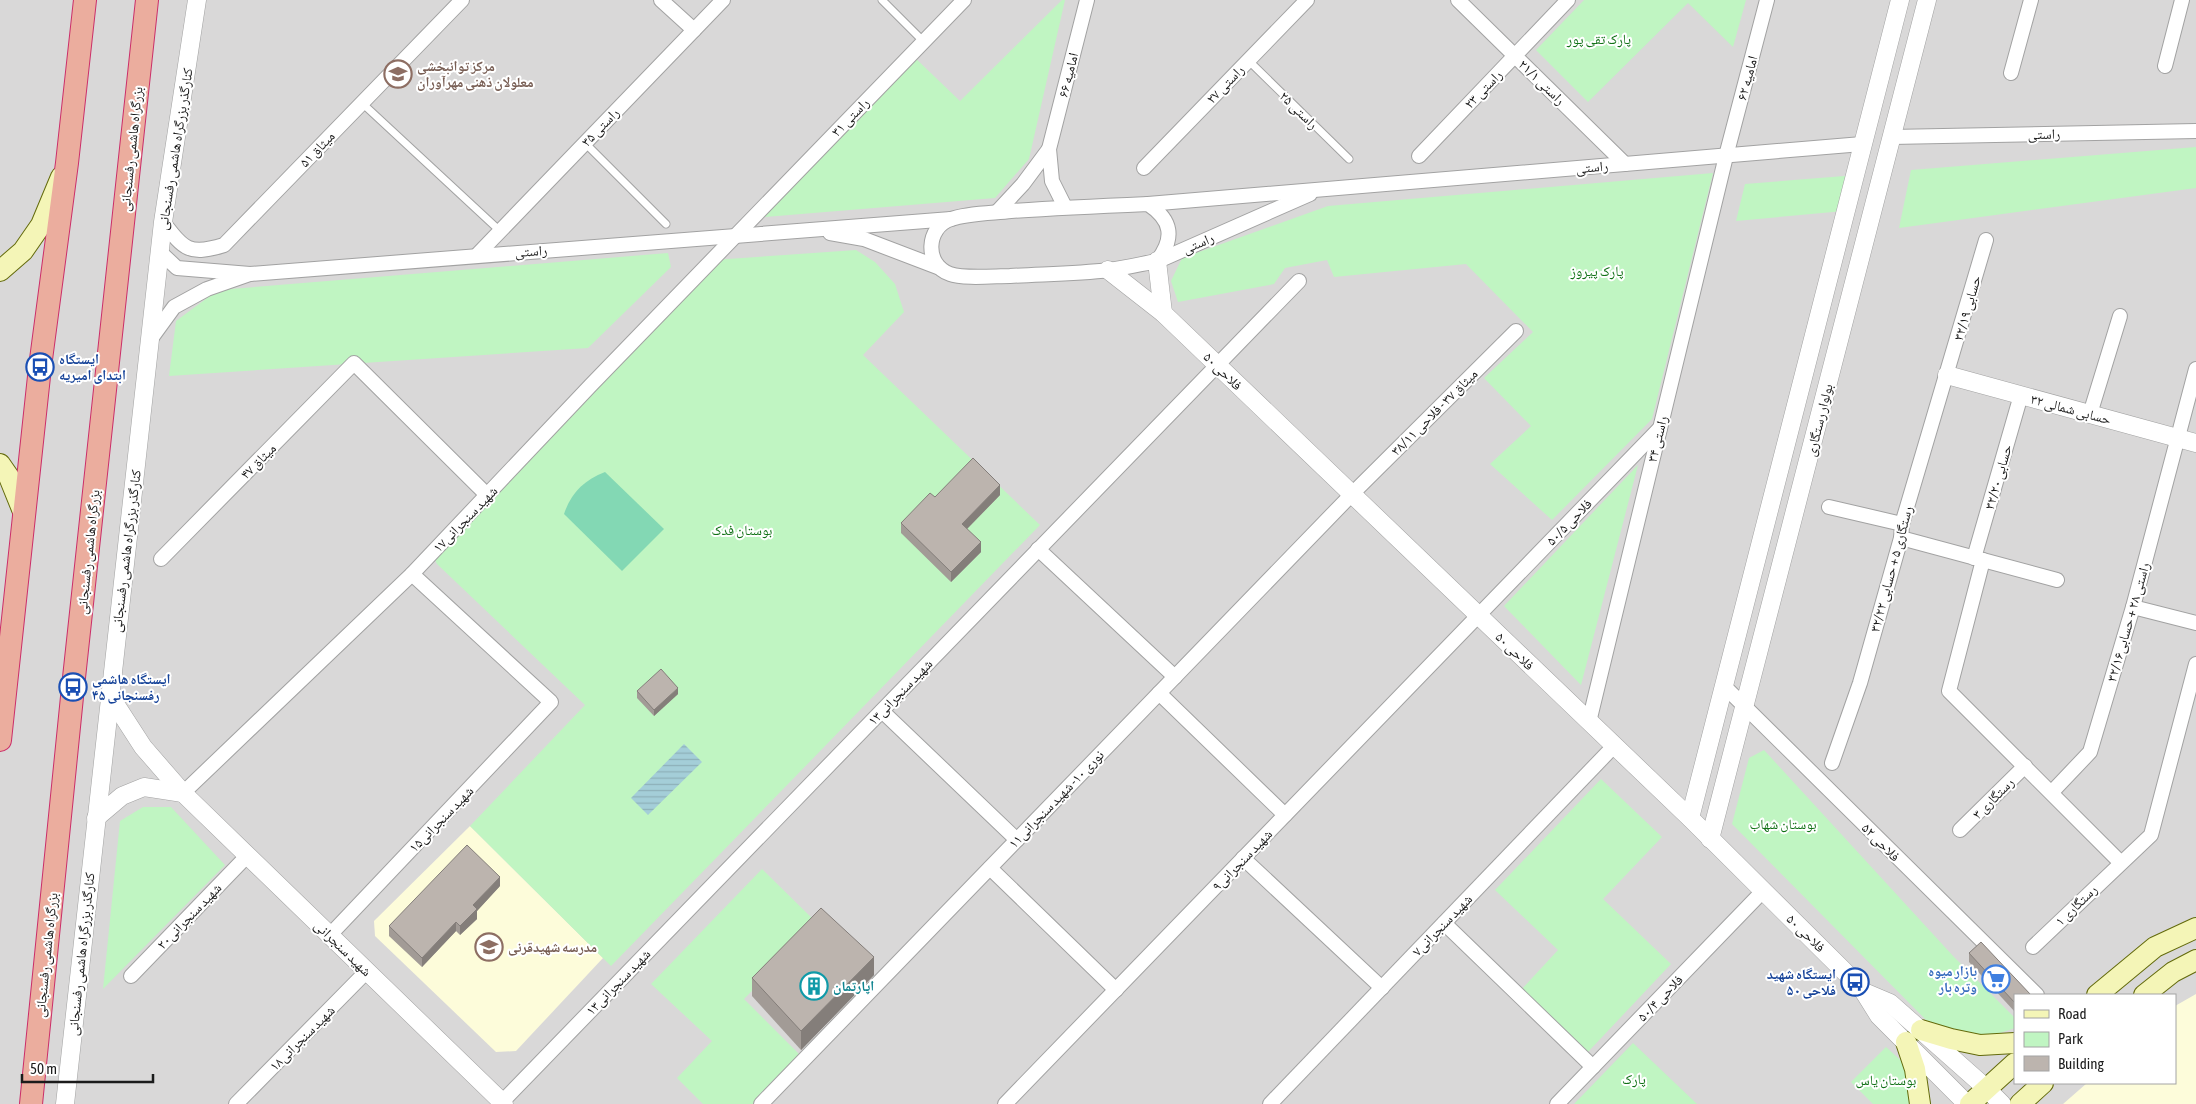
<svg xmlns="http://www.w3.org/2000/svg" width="2196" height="1104" font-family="'Asap Condensed','Noto Naskh Arabic',sans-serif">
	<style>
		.residential { fill: #d9d8d8; fill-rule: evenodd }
		.education { fill: #fdfcda }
		.park { fill: #c0f5c2 }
		.pitch { fill: #83d8b4 }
		.water { fill: url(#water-rules) }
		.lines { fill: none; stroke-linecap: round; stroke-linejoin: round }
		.service-casing { stroke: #a2a2a2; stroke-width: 9 }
		.minor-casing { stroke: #a2a2a2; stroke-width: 16 }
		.tertiary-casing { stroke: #a2a2a2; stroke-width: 19 }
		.secondary-casing { stroke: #636a0b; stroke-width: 22 }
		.trunk-casing { stroke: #cb2e69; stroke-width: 24 }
		.service { stroke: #fff; stroke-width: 7 }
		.minor { stroke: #fff; stroke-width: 14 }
		.tertiary { stroke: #fff; stroke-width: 18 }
		.secondary { stroke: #f4f5b7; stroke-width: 20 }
		.trunk { stroke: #ebad9e; stroke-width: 22 }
		.wall { fill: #a29b96 }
		.shaded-wall { fill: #847e7a }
		.building { fill: #bcb4ae; stroke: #847e7a }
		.labels { text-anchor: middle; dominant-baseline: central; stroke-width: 4; stroke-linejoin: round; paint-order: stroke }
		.park-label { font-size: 14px; fill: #117116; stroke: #fff }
		.education-label { font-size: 14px; font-weight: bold; fill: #785e54; stroke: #fff; text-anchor: start }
		.street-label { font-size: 14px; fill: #1b1b1b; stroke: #fff }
		.transit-label { font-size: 14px; font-weight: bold; fill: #164399; stroke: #fff; text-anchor: start }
		.shop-label { font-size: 14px; font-weight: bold; fill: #366cbe; stroke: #fff; text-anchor: end }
		.culture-label { font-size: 14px; font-weight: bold; fill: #0d838f; stroke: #fff; text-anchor: start }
	</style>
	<defs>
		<pattern id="water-rules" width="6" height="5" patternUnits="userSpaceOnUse" patternTransform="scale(1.25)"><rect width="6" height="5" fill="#a4ced8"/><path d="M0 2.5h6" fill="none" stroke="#8db0b9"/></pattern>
	</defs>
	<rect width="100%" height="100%" fill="#ece8e1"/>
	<path class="residential" d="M0 0H2196V1104H0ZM2015 995H2175V1083H2015Z"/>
	<g class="education">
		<path d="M470 826 603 958 516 1051 496 1052 375 936 374 921Z"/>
		<path d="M2196 994V1104H2063L2087 1083H2175V1006Z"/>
	</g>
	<g class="park">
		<path d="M1062 0H1065L1029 159 995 198 752 218 911 54 960 101Z"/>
		<path d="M1584 0H1746L1733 47 1688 3 1588 102 1536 50Z"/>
		<path d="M2196 147V188L1899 228 1911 170Z"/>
		<path d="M1713 173 1652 419 1552 520 1490 464 1531 426 1484 378 1533 332 1466 264 1334 277 1327 260 1285 268 1274 284 1178 302 1171 281 1182 258 1328 206Z"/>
		<path d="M1857 175 1844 211 1736 221 1745 184Z"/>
		<path d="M856 250 875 262 895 284 904 312 863 355 1040 525 611 966 470 826 585 705 437 564 433 556 713 260Z"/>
		<path d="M668 253 671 267 588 348 169 376 176 321 218 290Z"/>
		<path d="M1638 465 1581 685 1504 606Z"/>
		<path d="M1764 750 1954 957 2015 1018V1028L1985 1038 1932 1026 1732 824 1749 758Z"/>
		<path d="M1601 779 1662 837 1603 899 1671 964 1587 1053 1521 990 1558 950 1495 890Z"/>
		<path d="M143 807H171L225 865 103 989 120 821Z"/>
		<path d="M762 869 818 924 744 999 806 1061 762 1104H703L677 1078 712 1041 651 984Z"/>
		<path d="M1633 1043 1697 1104H1574Z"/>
		<path d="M1886 1047 1908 1067 1912 1104H1873L1851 1082Z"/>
	</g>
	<path class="pitch" d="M605 472 664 529 622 571 564 514C571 493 584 480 605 472Z"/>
	<path class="water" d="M684 744 702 762 648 815 631 798Z"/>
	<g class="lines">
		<g class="service-casing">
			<g id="service">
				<path d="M882 0 924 42"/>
				<path d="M1248 60 1349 159"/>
				<path d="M362 103 500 231"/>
				<path d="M585 143 666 224"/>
			</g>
		</g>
		<g class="minor-casing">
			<g id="minor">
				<path d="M661 0 694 30"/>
				<path d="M1458 0 1625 164"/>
				<path d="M2165 66 2182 0"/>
				<path d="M2011 73 2031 0"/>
				<path d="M1891 137 2196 131"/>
				<path d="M1419 156 1568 0"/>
				<path d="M1144 168 1307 0"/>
				<path d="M1148 204 1862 144"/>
				<path d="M1148 204C1172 220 1175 238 1157 261 1141 264 1125 268 1109 270 1076 274 1043 274 1010 276 995 276 963 279 950 274 924 265 926 227 951 219 967 213 994 213 1011 211 1057 208 1102 206 1148 204Z"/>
				<path d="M1065 207 1052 181 1049 149 1087 0"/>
				<path d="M997 212 1023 184 1049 149"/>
				<path d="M163 222C184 249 189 256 224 245L462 0"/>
				<path d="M830 233 864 239 940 268"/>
				<path d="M478 254 723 0"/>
				<path d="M1158 261 1310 194"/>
				<path d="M250 274C483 254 717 237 951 219"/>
				<path d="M150 340 174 307 207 289 250 274 177 268 160 252"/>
				<path d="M2090 414 2120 316"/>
				<path d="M1829 507 1902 524"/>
				<path d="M1901 538 2057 580"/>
				<path d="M1038 549 1175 677"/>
				<path d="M1974 558 2021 395"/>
				<path d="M161 559 354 363 487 495"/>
				<path d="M1983 560 1949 691 2120 862"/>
				<path d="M2133 607 2196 623"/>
				<path d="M1725 687 2037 995"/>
				<path d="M1159 693 1285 815"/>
				<path d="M882 711 1017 840"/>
				<path d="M1589 722 1726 156 1767 0"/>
				<path d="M1832 763 1860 683 1901 538 1902 524 1986 240"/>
				<path d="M2052 792 2090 752 2133 607 2196 369"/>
				<path d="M183 793 412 574 591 385 964 0"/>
				<path d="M1960 830 2025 766"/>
				<path d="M1243 858 1382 988"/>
				<path d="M990 868 1116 990"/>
				<path d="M1444 923 1593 1067"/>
				<path d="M329 936 551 702 412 574"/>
				<path d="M2033 947 2151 835 2196 664"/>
				<path d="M131 976 247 856"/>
				<path d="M236 1104 367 971"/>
				<path d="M500 1104 1299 281"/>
				<path d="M761 1104 1352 494 1516 331"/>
				<path d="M1005 1104 1660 428"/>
				<path d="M1270 1104 1614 746"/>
				<path d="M1557 1104 1763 891"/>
			</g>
		</g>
		<g class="tertiary-casing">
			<g id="tertiary">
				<path d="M1157 261 1163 313"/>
				<path d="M1108 270 1163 313 1690 818 1855 982 1864 992 1879 1016 1967 1104"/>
				<path d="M1947 375 2196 443"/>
				<path d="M110 696 143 747 183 793 504 1104"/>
				<path d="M96 818 122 796 144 787 183 793"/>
				<path d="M1690 818 1900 0"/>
				<path d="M1710 839 1927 0"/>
				<path d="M1864 992 1890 1003 1986 1088 2002 1104"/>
				<path d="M65 1104 163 222 197 0"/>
			</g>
		</g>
		<g class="secondary-casing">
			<g id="secondary">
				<path d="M0 271 23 251 41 225 61 177"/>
				<path d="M0 464 9 477 24 514"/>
				<path d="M2097 995 2155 947 2196 928"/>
				<path d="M2144 995 2173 972 2196 960"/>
				<path d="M1921 1030 1951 1039 1980 1045 2015 1043"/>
				<path d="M1906 1042 1915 1069 1920 1104"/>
				<path d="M1970 1104 2015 1063"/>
				<path d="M2020 1104 2043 1083"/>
			</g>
		</g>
		<g class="trunk-casing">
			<g id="trunk">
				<path d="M0 740 40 367 67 163 85 0"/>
				<path d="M31 1104 73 687 147 0"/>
			</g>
		</g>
		<use href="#service" class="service"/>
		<use href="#minor" class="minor"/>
		<use href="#tertiary" class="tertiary"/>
		<use href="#secondary" class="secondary"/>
		<use href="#trunk" class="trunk"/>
	</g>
	<g class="wall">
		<path d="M1000 495 967 529 981 552 951 582 901 533V523L935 497Z"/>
		<path d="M637 691 678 694 654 716 637 698Z"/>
		<path d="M500 886 477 911V919L460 935 456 931 422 967 389 936V926Z"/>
		<path d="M1969 953 2015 995V1012L1969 962Z"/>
		<path d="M874 975 801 1050 752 996V978Z"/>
	</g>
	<g class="shaded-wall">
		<path d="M1000 485V495L962 534V524Z"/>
		<path d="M981 542V552L951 582V572Z"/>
		<path d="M678 688V694L654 716V710Z"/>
		<path d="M500 877V886L477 911V919L460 935V926L473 905Z"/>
		<path d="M456 922V931L422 967V958Z"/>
		<path d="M874 957V975L801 1050V1031Z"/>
	</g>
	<g class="building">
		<path d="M973 458 1000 485 962 524 981 542 951 572 901 523 930 493 935 497Z"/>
		<path d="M661 669 678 688 654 710 637 691Z"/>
		<path d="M467 845 500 877 473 905 477 909 460 926 456 922 422 958 389 926Z"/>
		<path d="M821 908 874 957 801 1031 752 978Z"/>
		<path d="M1981 942 2031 995H2015V1003L1969 953Z"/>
	</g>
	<defs>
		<g id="school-ring" transform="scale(1.4375)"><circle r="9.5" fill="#fff" stroke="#8d6e63" stroke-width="1.5"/><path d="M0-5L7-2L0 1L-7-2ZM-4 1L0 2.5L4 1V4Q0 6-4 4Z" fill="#8d6e63"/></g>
		<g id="bus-ring" transform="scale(1.4375)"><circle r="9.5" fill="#fff" stroke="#1a4fb4" stroke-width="1.5"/><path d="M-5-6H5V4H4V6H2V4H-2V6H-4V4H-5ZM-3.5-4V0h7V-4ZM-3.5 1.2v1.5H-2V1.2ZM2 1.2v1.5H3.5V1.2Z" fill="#1a4fb4"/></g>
		<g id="supermarket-ring" transform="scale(1.4375)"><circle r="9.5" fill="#fff" stroke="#3f7fe0" stroke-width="1.5"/><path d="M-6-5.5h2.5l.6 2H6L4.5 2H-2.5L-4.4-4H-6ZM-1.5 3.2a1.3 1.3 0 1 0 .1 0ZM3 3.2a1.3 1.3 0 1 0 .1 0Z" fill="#3f7fe0"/></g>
		<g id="building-ring" transform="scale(1.4375)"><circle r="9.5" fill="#fff" stroke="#0f9aa8" stroke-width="1.5"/><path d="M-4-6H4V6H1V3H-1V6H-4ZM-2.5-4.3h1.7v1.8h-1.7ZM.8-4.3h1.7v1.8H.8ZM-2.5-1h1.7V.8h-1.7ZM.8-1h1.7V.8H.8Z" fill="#0f9aa8"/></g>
	</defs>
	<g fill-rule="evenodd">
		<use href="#school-ring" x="398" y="74"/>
		<use href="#bus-ring" x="40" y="367"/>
		<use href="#bus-ring" x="73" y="687"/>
		<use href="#school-ring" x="489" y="947"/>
		<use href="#supermarket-ring" x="1996" y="979"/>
		<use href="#bus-ring" x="1855" y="982"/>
		<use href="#building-ring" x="814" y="986"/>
	</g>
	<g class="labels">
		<g class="park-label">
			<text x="1599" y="39">پارک تقی پور</text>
			<text x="1597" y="271">پارک پیروز</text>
			<text x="742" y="530">بوستان فدک</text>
			<text x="1783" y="824">بوستان شهاب</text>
			<text x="1634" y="1079">پارک</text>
			<text x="1886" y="1080">بوستان یاس</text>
		</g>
		<g class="education-label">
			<text x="417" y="66">مرکز توانبخشی<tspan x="417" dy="16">معلولان ذهنی مهرآوران</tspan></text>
			<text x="508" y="947">مدرسه شهیدقرنی</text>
		</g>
		<g class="street-label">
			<text transform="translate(1068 75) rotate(-76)">امامیه ۶۶</text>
			<text transform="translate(1747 78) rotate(-75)">امامیه ۶۲</text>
			<text transform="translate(1542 82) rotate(44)">راستی ۲۱/۱</text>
			<text transform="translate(1225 84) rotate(-46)">راستی ۲۷</text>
			<text transform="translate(1483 89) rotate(-46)">راستی ۲۳</text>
			<text transform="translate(1299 110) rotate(44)">راستی ۲۵</text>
			<text transform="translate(850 117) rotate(-46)">راستی ۳۱</text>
			<text transform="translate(600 127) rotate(-46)">راستی ۳۵</text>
			<text transform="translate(2044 134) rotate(-1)">راستی</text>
			<text transform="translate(131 149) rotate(-84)">بزرگراه هاشمی رفسنجانی</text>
			<text transform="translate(175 149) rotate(-81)">کنارگذر بزرگراه هاشمی رفسنجانی</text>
			<text transform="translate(317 149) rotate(-46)">میثاق ۵۱</text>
			<text transform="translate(1592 167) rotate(-5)">راستی</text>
			<text transform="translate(1198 243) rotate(-23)">راستی</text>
			<text transform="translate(531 251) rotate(-4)">راستی</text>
			<text transform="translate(1967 308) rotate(-74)">حسابی ۳۲/۱۹</text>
			<text transform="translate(1223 371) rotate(44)">فلاحی ۵۰</text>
			<text transform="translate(2071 409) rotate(15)">حسابی شمالی ۳۲</text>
			<text transform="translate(1434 412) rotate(-45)">میثاق ۳۷ - فلاحی ۳۸/۱۱</text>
			<text transform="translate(1819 420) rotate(-76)">بولوار رستگاری</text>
			<text transform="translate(1657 439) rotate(-76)">راستی ۳۴</text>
			<text transform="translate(258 461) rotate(-45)">میثاق ۴۷</text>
			<text transform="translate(1998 477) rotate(-74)">حسابی ۳۲/۲۰</text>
			<text transform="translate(465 519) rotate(-46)">شهید سنجرانی۱۷</text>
			<text transform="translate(1569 522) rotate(-46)">فلاحی ۵۰/۵</text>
			<text transform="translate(126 551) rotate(-83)">کنارگذر بزرگراه هاشمی رفسنجانی</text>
			<text transform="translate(88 552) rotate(-84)">بزرگراه هاشمی رفسنجانی</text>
			<text transform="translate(1891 569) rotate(-75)">رستگاری ۵ + حسابی ۳۲/۲۲</text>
			<text transform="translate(2128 622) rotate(-74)">راستی ۲۸ + حسابی۳۲/۱۶</text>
			<text transform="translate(1515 651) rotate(44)">فلاحی ۵۰</text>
			<text transform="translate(900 692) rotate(-46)">شهید سنجرانی۱۳</text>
			<text transform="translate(1993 798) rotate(-45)">رستگاری ۳</text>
			<text transform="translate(1056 799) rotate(-46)">نوری ۱۰- شهید سنجرانی۱۱</text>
			<text transform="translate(441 819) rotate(-46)">شهید سنجرانی۱۵</text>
			<text transform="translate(1881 842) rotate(45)">فلاحی ۵۲</text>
			<text transform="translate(1242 860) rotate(-46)">شهید سنجرانی۹</text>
			<text transform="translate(2076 905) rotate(-44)">رستگاری ۱</text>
			<text transform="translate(189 916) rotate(-46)">شهید سنجرانی۲۰</text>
			<text transform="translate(1442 925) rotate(-46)">شهید سنجرانی۷</text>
			<text transform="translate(1806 933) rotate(44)">فلاحی ۵۰</text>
			<text transform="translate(343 948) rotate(44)">شهید سنجرانی</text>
			<text transform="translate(81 954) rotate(-84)">کنارگذر بزرگراه هاشمی رفسنجانی</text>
			<text transform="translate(46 955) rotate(-84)">بزرگراه هاشمی رفسنجانی</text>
			<text transform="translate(618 982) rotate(-46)">شهید سنجرانی۱۳</text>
			<text transform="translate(1660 998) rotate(-46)">فلاحی ۵۰/۴</text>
			<text transform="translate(302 1038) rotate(-45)">شهید سنجرانی۱۸</text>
		</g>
		<g class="transit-label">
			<text x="59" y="359">ایستگاه<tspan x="59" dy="16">ابتدای امیریه</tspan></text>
			<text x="92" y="679">ایستگاه هاشمی<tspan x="92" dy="16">رفسنجانی ۴۵</tspan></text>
			<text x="1836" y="974" text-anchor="end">ایستگاه شهید<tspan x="1836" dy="16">فلاحی ۵۰</tspan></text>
		</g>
		<g class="shop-label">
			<text x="1977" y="971">بازار میوه<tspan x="1977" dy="16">وتره بار</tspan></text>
		</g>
		<g class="culture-label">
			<text x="833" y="986">اپارتمان</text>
		</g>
	</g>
	<rect x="2014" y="994" width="162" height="90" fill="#ffffff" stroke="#a4a4a4"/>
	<rect x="2024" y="1010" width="25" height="8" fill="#f4f5b7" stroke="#a4a4a4"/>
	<text x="2058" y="1019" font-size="15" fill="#1b1b1b">Road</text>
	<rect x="2024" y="1032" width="25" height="15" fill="#c0f5c2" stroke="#a4a4a4"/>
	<text x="2058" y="1044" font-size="15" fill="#1b1b1b">Park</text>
	<rect x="2024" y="1056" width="25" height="15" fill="#bcb4ae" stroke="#a4a4a4"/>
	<text x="2058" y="1069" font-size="15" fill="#1b1b1b">Building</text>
	<path d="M22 1074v8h131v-8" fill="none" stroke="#1b1b1b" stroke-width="2.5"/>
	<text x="30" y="1074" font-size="15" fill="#1b1b1b" stroke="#ffffff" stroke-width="4" paint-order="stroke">50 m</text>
</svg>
